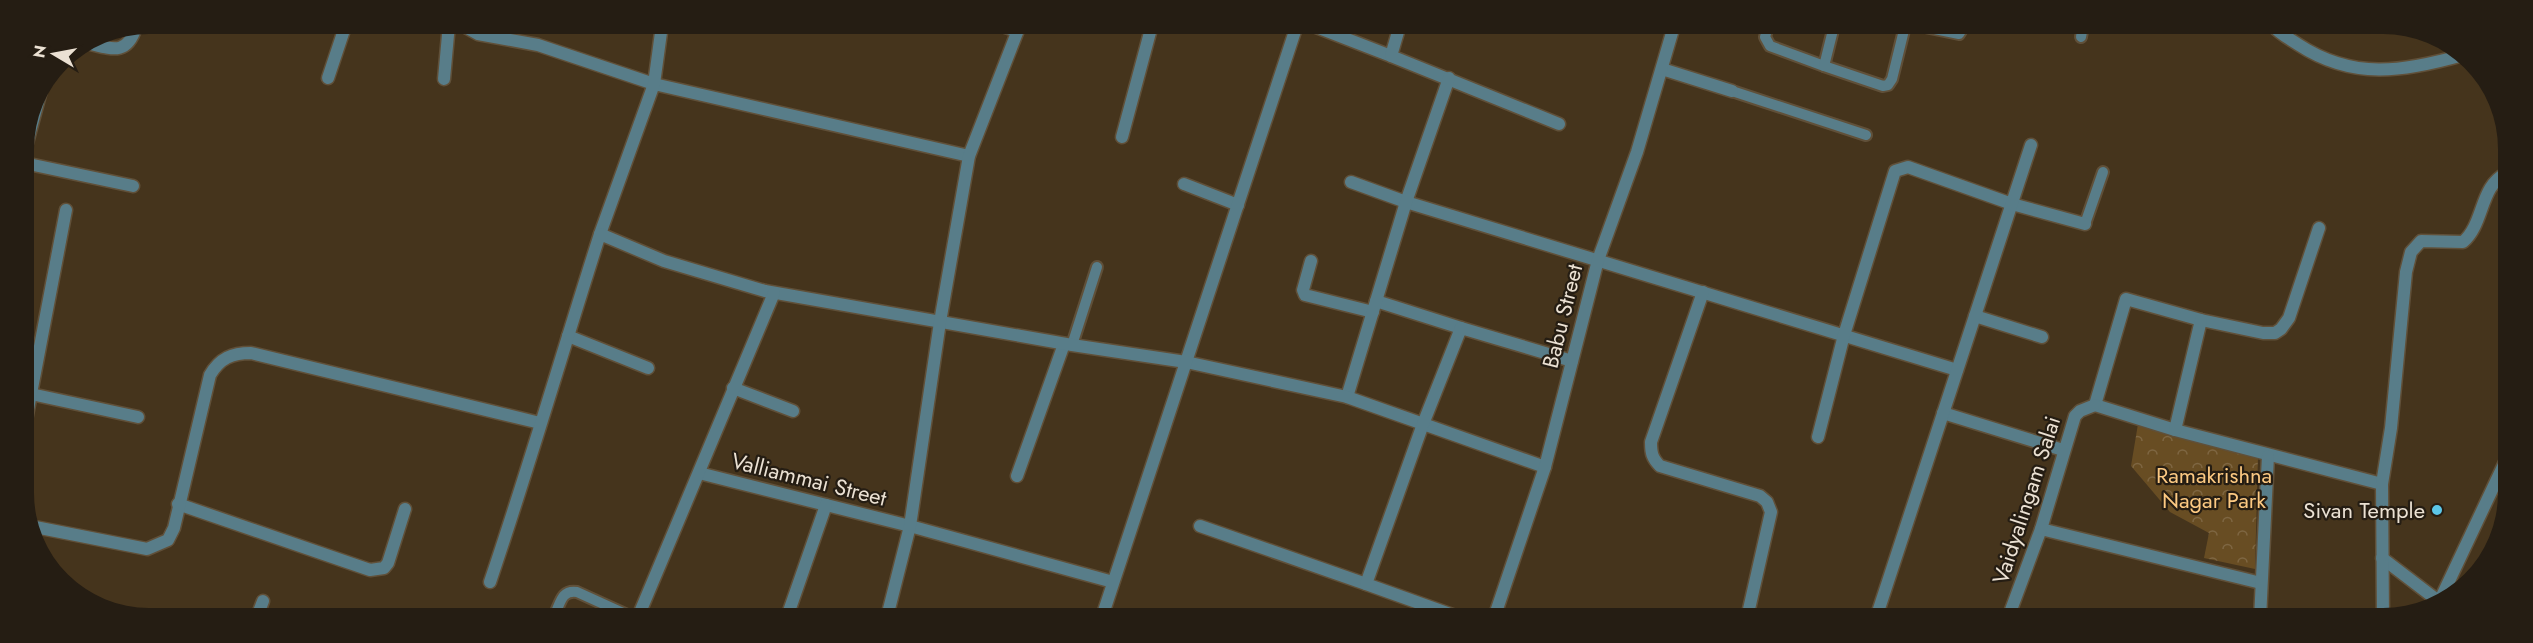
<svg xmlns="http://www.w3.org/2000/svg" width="2533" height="643" font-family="Jost,sans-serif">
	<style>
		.forest { fill: url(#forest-crowns) }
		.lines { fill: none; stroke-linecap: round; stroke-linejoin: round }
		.service-casing { stroke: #605039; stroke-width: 14 }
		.minor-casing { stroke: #605039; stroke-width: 15 }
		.tertiary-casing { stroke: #605039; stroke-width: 15 }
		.service { stroke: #587d89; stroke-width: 10 }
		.minor { stroke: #587d89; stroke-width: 12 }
		.tertiary { stroke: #587d89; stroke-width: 12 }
		.poi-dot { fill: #5cc7e8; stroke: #251d13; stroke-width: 2 }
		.labels { text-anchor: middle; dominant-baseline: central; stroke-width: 4.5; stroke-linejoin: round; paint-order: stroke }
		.street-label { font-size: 22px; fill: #ebe1d3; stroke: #251d13 }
		.park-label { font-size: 22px; fill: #fcc982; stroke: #251d13 }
		.poi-label { font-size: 22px; fill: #ebe1d3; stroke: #251d13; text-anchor: end }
	</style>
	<defs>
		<pattern id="forest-crowns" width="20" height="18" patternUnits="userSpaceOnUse" patternTransform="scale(1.5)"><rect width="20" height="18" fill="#684d23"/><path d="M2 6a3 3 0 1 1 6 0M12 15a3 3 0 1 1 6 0" fill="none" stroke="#7e6642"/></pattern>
	</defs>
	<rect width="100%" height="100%" fill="#45341c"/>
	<path class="forest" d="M2138 424 2258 456 2255 569 2204 558 2209 533 2170 512 2131 466Z"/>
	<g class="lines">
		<g class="service-casing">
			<g id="service">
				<path d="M1768 26 1765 37 1770 46 1824 66"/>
				<path d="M1834 26 1824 66 1883 86 1888 85 1892 79 1905 26"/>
				<path d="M1920 26 1959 34 1964 26"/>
				<path d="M2081 37 2083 26"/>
				<path d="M1732 91 1866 135"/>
				<path d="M2085 224 2103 172"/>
				<path d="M1072 345 1097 267"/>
				<path d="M556 612C561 600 563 590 577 592L632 617"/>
			</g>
		</g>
		<g class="minor-casing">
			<g id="minor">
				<path d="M460 24 478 34 538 45 654 84 969 156"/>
				<path d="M999 25 1017 31"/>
				<path d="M1311 25 1391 56"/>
				<path d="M1400 25 1391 56 1559 124"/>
				<path d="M2273 26C2280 34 2290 39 2299 45 2353 80 2403 72 2463 55"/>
				<path d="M87 43C112 49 127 56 136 27"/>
				<path d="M1662 69 1732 91"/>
				<path d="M328 78 346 24"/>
				<path d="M444 79 449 24"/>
				<path d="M1122 137 1152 25"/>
				<path d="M24 154 42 87"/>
				<path d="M24 163 133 186"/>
				<path d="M1351 182 1406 202 1957 370"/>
				<path d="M1184 184 1238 205"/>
				<path d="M600 234 654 84 662 25"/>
				<path d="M1311 261 1303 290 1305 295 1373 312"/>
				<path d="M1703 292 1651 442C1651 453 1652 458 1660 466L1760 496 1767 502 1771 512 1747 618"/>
				<path d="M1376 301 1461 328"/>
				<path d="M1975 316 2042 337"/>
				<path d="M568 336 648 368"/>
				<path d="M733 388 793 411"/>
				<path d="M31 394 138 417"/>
				<path d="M1347 397 1406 202 1449 78"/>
				<path d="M2095 405 2126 299 2201 320 2263 333H2275L2281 329 2289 318 2319 228"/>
				<path d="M2095 405 2175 430 2382 484"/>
				<path d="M1943 413 2063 450"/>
				<path d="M26 420 66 210"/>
				<path d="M2175 430 2201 320"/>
				<path d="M1818 437 1844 335 1895 171 1908 167 2012 204 2085 224"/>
				<path d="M699 473 910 526 1113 582"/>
				<path d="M1017 476 1064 344"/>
				<path d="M178 504 370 570 384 568 388 563 405 509"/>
				<path d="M30 526 147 549 168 540 174 528 210 375C220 358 232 353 251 353L540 423"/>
				<path d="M1200 526 1366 584"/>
				<path d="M2041 529 2261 583"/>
				<path d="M2382 558 2437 600"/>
				<path d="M490 582C529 467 563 350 600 234L664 261 765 291 1072 345 1186 362 1347 397 1545 467"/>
				<path d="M2441 598 2507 458"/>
				<path d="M257 617 263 601"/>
				<path d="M638 617 774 293"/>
				<path d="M787 617 826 505"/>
				<path d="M1102 617 1297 25"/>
				<path d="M1461 618 1366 584 1423 424 1461 328 1572 361"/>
				<path d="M1494 618 1545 467 1598 260 1637 152 1674 26"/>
				<path d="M1876 618 2031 145"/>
				<path d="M2008 618 2041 529 2075 416 2080 411 2095 405"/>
				<path d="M2260 619 2268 456"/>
				<path d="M2383 619 2382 484 2391 428 2406 272 2411 252 2421 241 2463 242C2485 223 2479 186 2507 173"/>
			</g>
		</g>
		<g class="tertiary-casing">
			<path id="tertiary" d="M887 617 910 526 940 322 969 156 1020 25"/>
		</g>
		<use href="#service" class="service"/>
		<use href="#minor" class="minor"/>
		<use href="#tertiary" class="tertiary"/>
	</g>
	<circle class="poi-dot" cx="2437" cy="510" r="6"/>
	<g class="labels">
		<g class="street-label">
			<text transform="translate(1562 316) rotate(-76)">Babu Street</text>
			<text transform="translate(809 479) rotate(14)">Valliammai Street</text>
			<text transform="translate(2026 500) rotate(-72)">Vaidyalingam Salai</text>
		</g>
		<g class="park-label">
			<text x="2214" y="475">Ramakrishna<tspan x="2214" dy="25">Nagar Park</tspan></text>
		</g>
		<g class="poi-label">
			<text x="2425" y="510">Sivan Temple</text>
		</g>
	</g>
	<path d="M0 0H2533V643H0ZM149 34H2383A115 115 0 0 1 2498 149V493A115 115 0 0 1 2383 608H149A115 115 0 0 1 34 493V149A115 115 0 0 1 149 34Z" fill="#251d13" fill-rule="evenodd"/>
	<g transform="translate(54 54) rotate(280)" stroke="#251d13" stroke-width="4.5" paint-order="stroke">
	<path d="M0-4.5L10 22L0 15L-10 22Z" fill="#ebe1d3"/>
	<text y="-9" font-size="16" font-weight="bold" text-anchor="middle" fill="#ebe1d3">N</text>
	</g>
</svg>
